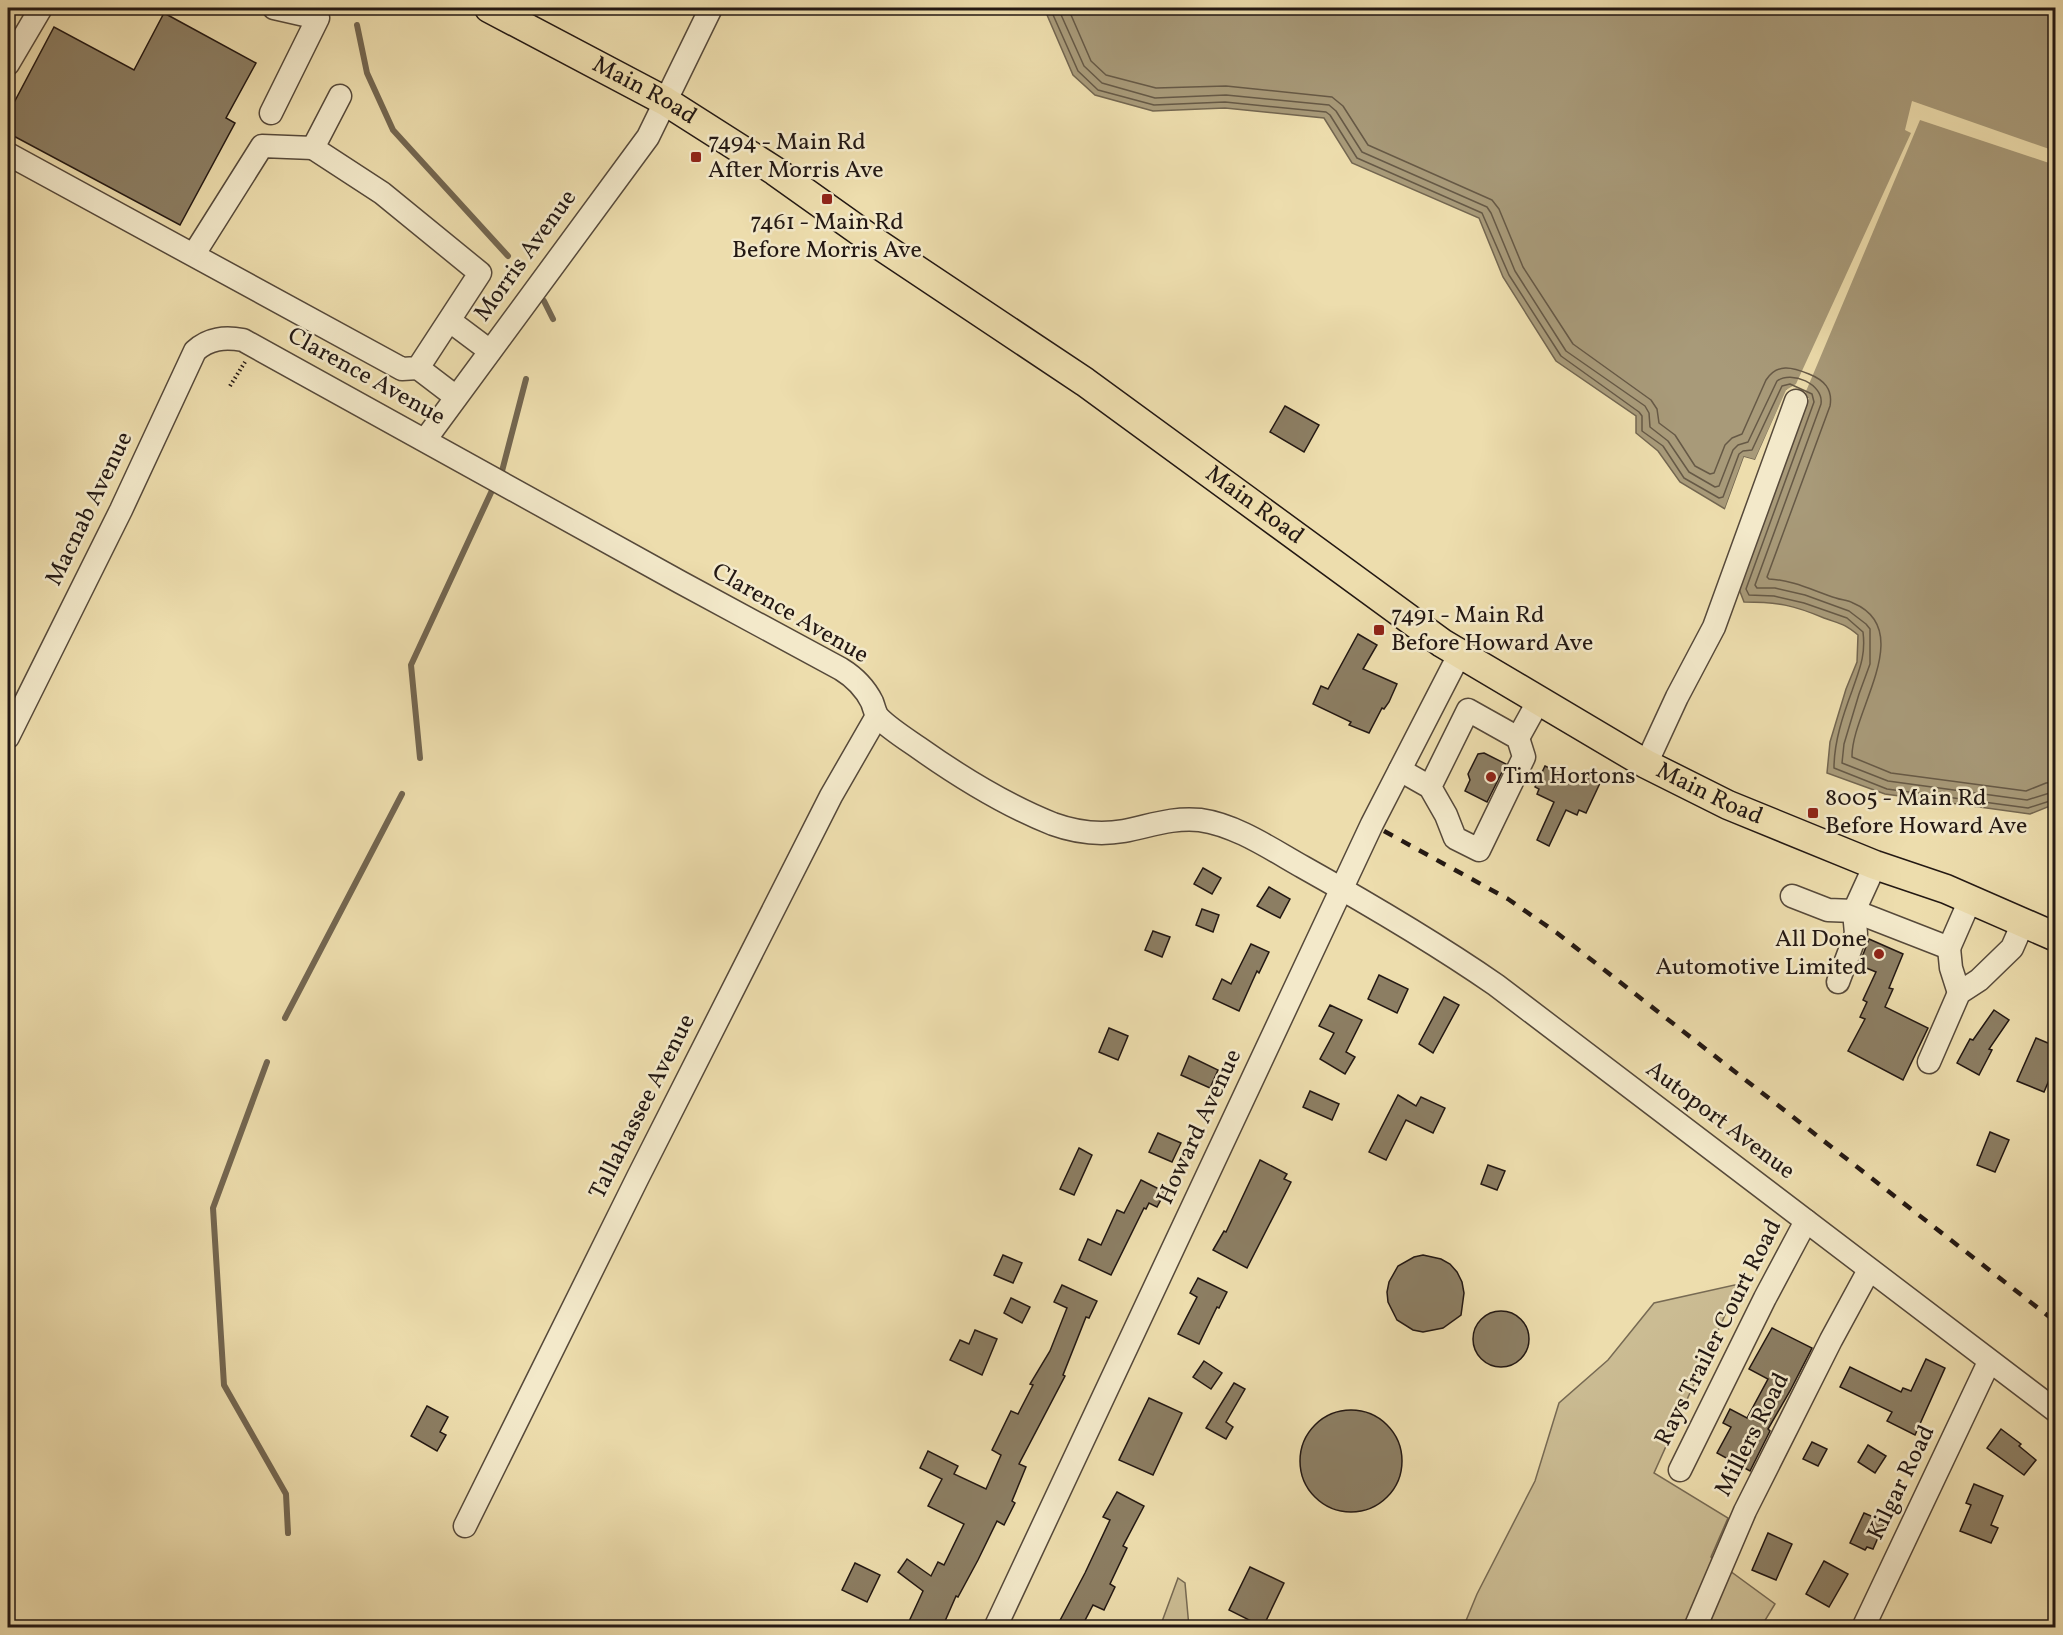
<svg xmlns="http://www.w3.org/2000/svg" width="2063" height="1635" font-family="Vollkorn,serif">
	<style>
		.green { fill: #cbbc93; stroke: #776a53; stroke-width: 1.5 }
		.water { fill: #a89a79; stroke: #736650; stroke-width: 1.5 }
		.pier { fill: #edddad }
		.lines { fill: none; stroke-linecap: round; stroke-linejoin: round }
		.shore { stroke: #665946; stroke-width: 1.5 }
		.stream { stroke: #736650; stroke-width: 6 }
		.building { fill: #8c7e63; stroke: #231813; stroke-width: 1.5 }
		.minor-casing { stroke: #56493a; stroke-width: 25 }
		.major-casing { stroke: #231813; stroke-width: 31 }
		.path { stroke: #231813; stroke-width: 4; stroke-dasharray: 1.5 3; stroke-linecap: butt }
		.minor { stroke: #f3e9ca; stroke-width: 22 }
		.major { stroke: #edddad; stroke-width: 28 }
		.rail { stroke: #231813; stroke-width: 4.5; stroke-dasharray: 10 10; stroke-linecap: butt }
		.poi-dot { fill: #8f2418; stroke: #f3e9ca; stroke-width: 2 }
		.labels { text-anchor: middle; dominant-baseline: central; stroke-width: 5; stroke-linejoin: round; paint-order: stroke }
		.street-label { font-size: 24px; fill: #231813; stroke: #f3e9ca }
		.poi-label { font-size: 24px; fill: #231813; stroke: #f3e9ca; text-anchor: start }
	</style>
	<rect width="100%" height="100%" fill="#edddad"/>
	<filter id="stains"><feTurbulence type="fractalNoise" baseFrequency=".00333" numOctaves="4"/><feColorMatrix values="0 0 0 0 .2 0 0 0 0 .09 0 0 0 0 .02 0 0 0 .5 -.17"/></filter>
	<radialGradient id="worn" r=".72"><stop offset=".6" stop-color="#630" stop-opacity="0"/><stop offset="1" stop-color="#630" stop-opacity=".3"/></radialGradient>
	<g class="green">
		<path d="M1739 1284 1654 1473 1728 1518 1711 1557 1775 1604 1761 1627 1463 1628 1477 1594 1535 1481 1559 1403 1608 1360 1654 1303Z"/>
		<path d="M1178 1578 1185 1583 1189 1627H1160Z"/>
	</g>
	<path class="water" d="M1044 8H2055V804L2030 814 1885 794 1827 773 1830 742 1846 689 1857 662 1858 635C1844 623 1840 624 1824 618 1793 605 1778 602 1744 602L1739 589 1808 398 1787 390 1755 460 1744 457 1725 509 1680 482 1658 451 1636 433V416L1556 361 1503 277 1479 218 1352 163 1324 118 1225 108 1153 111 1095 95 1073 75Z"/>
	<path class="pier" d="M1912 101 2055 151V165L1920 120 1804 396 1809 398 1745 571 1788 393 1757 462 1754 463 1746 460 1728 510 1724 512 1744 457 1755 460 1786 390 1796 384 1911 133 1905 130Z"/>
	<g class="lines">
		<g class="shore">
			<path d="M1050 8 1078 71 1098 90 1154 105 1225 102 1326 112 1330 115 1357 158 1482 213 1509 275 1561 356 1639 412 1642 416V431L1663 446 1684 478 1719 498 1723 497 1739 454 1743 451 1752 450 1782 386 1790 384 1812 394 1814 402 1746 589 1749 595 1774 596 1804 603 1847 618 1863 632C1866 656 1859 670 1852 691 1843 715 1834 742 1834 768L1887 789 2028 808 2056 799"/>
			<path d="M1058 8 1084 66 1102 83 1155 98 1226 95 1329 105 1336 111 1362 152 1487 207 1491 213 1515 271 1566 351 1645 406 1649 413 1650 427 1668 441 1689 472 1715 487 1719 486 1733 450 1738 445 1748 442 1777 381C1791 370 1824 384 1821 404L1755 585 1757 588H1775L1805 595 1849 611 1866 624 1870 629V664L1859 694 1844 744 1842 763 1888 781 2027 800 2056 791"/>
			<path d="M1068 8 1091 61 1106 75 1156 88 1226 86 1332 97 1343 106 1368 145 1492 200 1499 209 1523 267 1573 344 1651 400 1657 409 1659 423 1675 435 1695 466 1710 474 1714 473 1725 445 1732 438 1742 434 1766 380C1777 363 1792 367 1809 374 1824 380 1833 389 1830 406L1767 577 1769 579C1793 580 1814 591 1836 598 1841 600 1848 600 1853 603 1917 630 1851 712 1852 757L1891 773 2026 791 2046 783 2056 782"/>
		</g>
		<g class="stream">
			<path d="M357 25 367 73 393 130 508 256"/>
			<path d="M544 301 553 319"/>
			<path d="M501 475 526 379"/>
			<path d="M420 758 411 665 495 484"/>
			<path d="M285 1018 402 794"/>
			<path d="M267 1062 213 1208 224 1385 286 1494 288 1533"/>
		</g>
	</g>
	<g class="building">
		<path d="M164 13 256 63 226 118 235 123 180 225 8 133V114L54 27 134 70Z"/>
		<path d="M1285 406 1319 425 1304 452 1270 432Z"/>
		<path d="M1358 634 1377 645 1363 669 1397 684 1389 702 1384 709 1382 708 1369 733 1349 725 1351 722 1313 704 1321 686 1328 689Z"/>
		<path d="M1484 753 1506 764 1487 802 1465 791 1470 780 1468 774 1478 754Z"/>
		<path d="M1545 766 1576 781 1579 773 1600 783 1586 813 1579 810 1577 815 1566 810 1549 846 1537 840 1554 802 1537 794 1539 789 1535 787Z"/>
		<path d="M1203 868 1221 878 1212 894 1194 884Z"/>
		<path d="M1269 887 1290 899 1280 918 1257 906Z"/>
		<path d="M1202 909 1219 915 1213 932 1196 925Z"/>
		<path d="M1153 931 1170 937 1162 957 1145 950Z"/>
		<path d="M1869 939 1903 954 1889 988 1893 989 1885 1007 1928 1028 1903 1080 1848 1051 1865 1019 1860 1017 1867 1002 1863 1000 1876 972 1859 965Z"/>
		<path d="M1251 944 1269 952 1259 973 1257 971 1239 1011 1213 999 1222 979 1231 984Z"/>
		<path d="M1379 975 1408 989 1397 1013 1368 999Z"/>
		<path d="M1444 997 1459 1005 1433 1053 1419 1044Z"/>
		<path d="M1330 1005 1362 1020 1346 1052 1355 1057 1345 1074 1320 1059 1334 1033 1319 1026Z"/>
		<path d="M1994 1010 2009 1020 1989 1049 1992 1050 1979 1075 1957 1063 1970 1039 1973 1040Z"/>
		<path d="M1109 1028 1128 1036 1118 1060 1099 1052Z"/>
		<path d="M2036 1038 2055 1046V1066L2044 1092 2017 1081Z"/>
		<path d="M1189 1056 1218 1070 1210 1088 1181 1075Z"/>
		<path d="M1310 1091 1339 1104 1332 1120 1303 1107Z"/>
		<path d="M1398 1095 1416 1106 1421 1097 1445 1108 1433 1133 1406 1120 1386 1160 1369 1152Z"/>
		<path d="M1990 1132 2009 1140 1995 1172 1977 1165Z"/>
		<path d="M1158 1133 1181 1143 1172 1162 1149 1152Z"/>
		<path d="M1079 1148 1092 1155 1074 1195 1060 1189Z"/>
		<path d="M1260 1160 1287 1174 1284 1179 1291 1182 1247 1268 1213 1250 1224 1231 1226 1232Z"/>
		<path d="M1488 1165 1505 1171 1497 1190 1481 1184Z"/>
		<path d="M1141 1180 1165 1192 1157 1207 1149 1203 1146 1209 1144 1208 1111 1275 1079 1260 1088 1239 1101 1245 1117 1210 1124 1213Z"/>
		<path d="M1003 1255 1022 1263 1013 1283 994 1275Z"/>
		<path d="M1423 1255 1441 1259 1450 1264 1457 1272 1462 1282 1464 1293 1461 1315 1443 1328 1423 1332 1413 1330 1397 1320 1388 1302 1387 1292 1389 1282 1398 1266 1414 1257Z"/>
		<path d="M1198 1278 1227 1292 1219 1308 1217 1307 1199 1344 1178 1334 1197 1297 1190 1293Z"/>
		<path d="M1062 1285 1097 1301 1089 1318 1086 1317 1063 1375 1065 1376 1019 1464 1026 1467 1012 1501 1015 1503 1004 1525 997 1521 978 1560 958 1597 956 1596 942 1628H906L923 1591 898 1572 907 1559 931 1576 938 1562 944 1565 964 1524 928 1506 942 1479 920 1468 928 1451 958 1466 954 1474 986 1489 1001 1455 992 1450 1011 1411 1018 1414 1033 1385 1030 1384 1050 1351 1067 1308 1054 1302Z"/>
		<path d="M1011 1298 1030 1307 1022 1323 1004 1313Z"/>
		<circle cx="1501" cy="1339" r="28"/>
		<path d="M1772 1328 1812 1348 1790 1391 1768 1429 1770 1431 1750 1471 1717 1453 1731 1427 1723 1423 1730 1409 1747 1418 1768 1379 1749 1369Z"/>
		<path d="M975 1330 997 1339 982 1375 950 1360 960 1340 969 1344Z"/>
		<path d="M1926 1359 1945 1368 1915 1435 1887 1421 1892 1412 1840 1387 1850 1367 1901 1392 1903 1388 1911 1391Z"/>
		<path d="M1204 1361 1222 1373 1211 1389 1193 1377Z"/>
		<path d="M1234 1383 1245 1389 1226 1422 1233 1427 1226 1439 1206 1428Z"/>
		<path d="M1149 1398 1182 1413 1153 1475 1119 1460Z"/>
		<path d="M427 1406 448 1417 440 1432 446 1435 437 1451 411 1436Z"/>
		<circle cx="1351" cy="1461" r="51"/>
		<path d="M2001 1429 2021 1444 2019 1446 2036 1460 2024 1475 1987 1448Z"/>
		<path d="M1812 1442 1827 1449 1818 1466 1803 1459Z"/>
		<path d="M1868 1445 1886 1456 1875 1473 1858 1462Z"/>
		<path d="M1974 1484 2003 1496 1991 1525 1998 1528 1991 1543 1960 1531 1971 1505 1966 1503Z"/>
		<path d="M1117 1492 1144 1506 1123 1546 1127 1548 1110 1584 1115 1587 1104 1610 1093 1605 1081 1628H1056L1085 1573 1110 1520 1103 1517Z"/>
		<path d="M1864 1513 1885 1522 1873 1549 1867 1547 1865 1550 1850 1543Z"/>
		<path d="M1768 1533 1792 1544 1776 1580 1752 1570Z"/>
		<path d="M1824 1561 1848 1574 1829 1607 1806 1594Z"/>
		<path d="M855 1563 880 1575 867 1602 842 1590Z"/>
		<path d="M1250 1567 1284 1583 1263 1627 1229 1610Z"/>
	</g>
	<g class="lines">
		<g class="minor-casing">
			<g id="minor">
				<path d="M8 64 41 8"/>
				<path d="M271 113 318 18 274 8"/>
				<path d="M8 154 402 369 418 368 480 273 382 193 313 148 340 96"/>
				<path d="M194 254 262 146 313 148"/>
				<path d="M450 321 490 351"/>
				<path d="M418 368 456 397"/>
				<path d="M425 440 648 137 711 8"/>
				<path d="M8 737 121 510 195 351C209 338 225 337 243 340L680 582 841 669C854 677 865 688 872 702 874 707 875 714 879 718 890 729 906 739 919 748 960 777 1005 805 1053 824 1075 832 1101 835 1124 831 1150 826 1173 817 1200 820 1236 825 1271 849 1303 867 1369 904 1434 942 1496 985L2056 1411"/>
				<path d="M1518 738 1539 700"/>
				<path d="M1646 764 1677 697 1714 627 1796 401"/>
				<path d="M1400 770 1430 787 1446 815 1455 838 1479 850 1524 757 1518 738 1468 710 1430 787"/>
				<path d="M1792 896 1828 910 1854 911 1949 948 1970 900"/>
				<path d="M1949 948 1951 968 1959 993"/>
				<path d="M1838 982 1856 934 1854 911 1875 865"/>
				<path d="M1929 1062 1959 993 1979 980 2012 948 2023 923"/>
				<path d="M1680 1470 1765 1298 1806 1221"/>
				<path d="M465 1526 638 1177 831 796 877 716"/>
				<path d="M995 1628 1372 824 1460 653"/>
				<path d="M1695 1628 1745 1511 1831 1340 1869 1270"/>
				<path d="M1863 1628 1989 1362"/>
			</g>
		</g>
		<g class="major-casing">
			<g id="major">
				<path id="s1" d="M489 8 665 101 775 171 872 240 1085 382 1442 643 1646 764 1728 805 1875 865 1946 889 2056 937"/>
			</g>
		</g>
		<path class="path" d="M230 386 245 362"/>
		<use href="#minor" class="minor"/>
		<use href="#major" class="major"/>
		<path class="rail" d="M1384 831 1508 899 1557 933 2056 1322"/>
	</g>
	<g class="poi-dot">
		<rect x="690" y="151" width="12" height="12" rx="3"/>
		<rect x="821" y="193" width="12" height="12" rx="3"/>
		<rect x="1373" y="624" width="12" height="12" rx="3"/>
		<circle cx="1491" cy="777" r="6"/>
		<rect x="1807" y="807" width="12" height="12" rx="3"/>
		<circle cx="1879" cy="954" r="6"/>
	</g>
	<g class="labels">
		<g class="street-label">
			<text stroke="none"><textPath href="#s1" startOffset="176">Main Road</textPath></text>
			<text transform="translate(526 256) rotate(-54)">Morris Avenue</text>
			<text transform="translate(366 377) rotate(29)">Clarence Avenue</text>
			<text stroke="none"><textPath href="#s1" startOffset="914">Main Road</textPath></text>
			<text transform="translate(90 509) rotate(-64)">Macnab Avenue</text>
			<text transform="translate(790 614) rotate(30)">Clarence Avenue</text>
			<text stroke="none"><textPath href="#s1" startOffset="1454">Main Road</textPath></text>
			<text transform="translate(643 1107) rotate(-63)">Tallahassee Avenue</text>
			<text transform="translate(1720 1121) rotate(37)">Autoport Avenue</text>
			<text transform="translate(1200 1127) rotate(-65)">Howard Avenue</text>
			<text transform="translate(1719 1333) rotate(-63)">Rays Trailer Court Road</text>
			<text transform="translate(1753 1435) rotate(-63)">Millers Road</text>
			<text transform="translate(1902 1483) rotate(-64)">Kilgar Road</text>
		</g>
		<g class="poi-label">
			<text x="708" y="143">7494 - Main Rd<tspan x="708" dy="28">After Morris Ave</tspan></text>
			<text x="827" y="223" text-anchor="middle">7461 - Main Rd<tspan x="827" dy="28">Before Morris Ave</tspan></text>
			<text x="1391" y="616">7491 - Main Rd<tspan x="1391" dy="28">Before Howard Ave</tspan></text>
			<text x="1503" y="777">Tim Hortons</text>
			<text x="1825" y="799">8005 - Main Rd<tspan x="1825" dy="28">Before Howard Ave</tspan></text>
			<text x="1867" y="940" text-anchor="end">All Done<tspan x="1867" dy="28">Automotive Limited</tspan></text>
		</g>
	</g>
	<rect width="2063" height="1635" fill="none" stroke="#edddad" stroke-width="30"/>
	<rect x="9" y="9" width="2045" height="1617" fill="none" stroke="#231813" stroke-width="3"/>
	<rect x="15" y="15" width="2033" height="1605" fill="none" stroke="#231813" stroke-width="1.5"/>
	<rect width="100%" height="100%" filter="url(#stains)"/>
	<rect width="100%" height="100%" fill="url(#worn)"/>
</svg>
